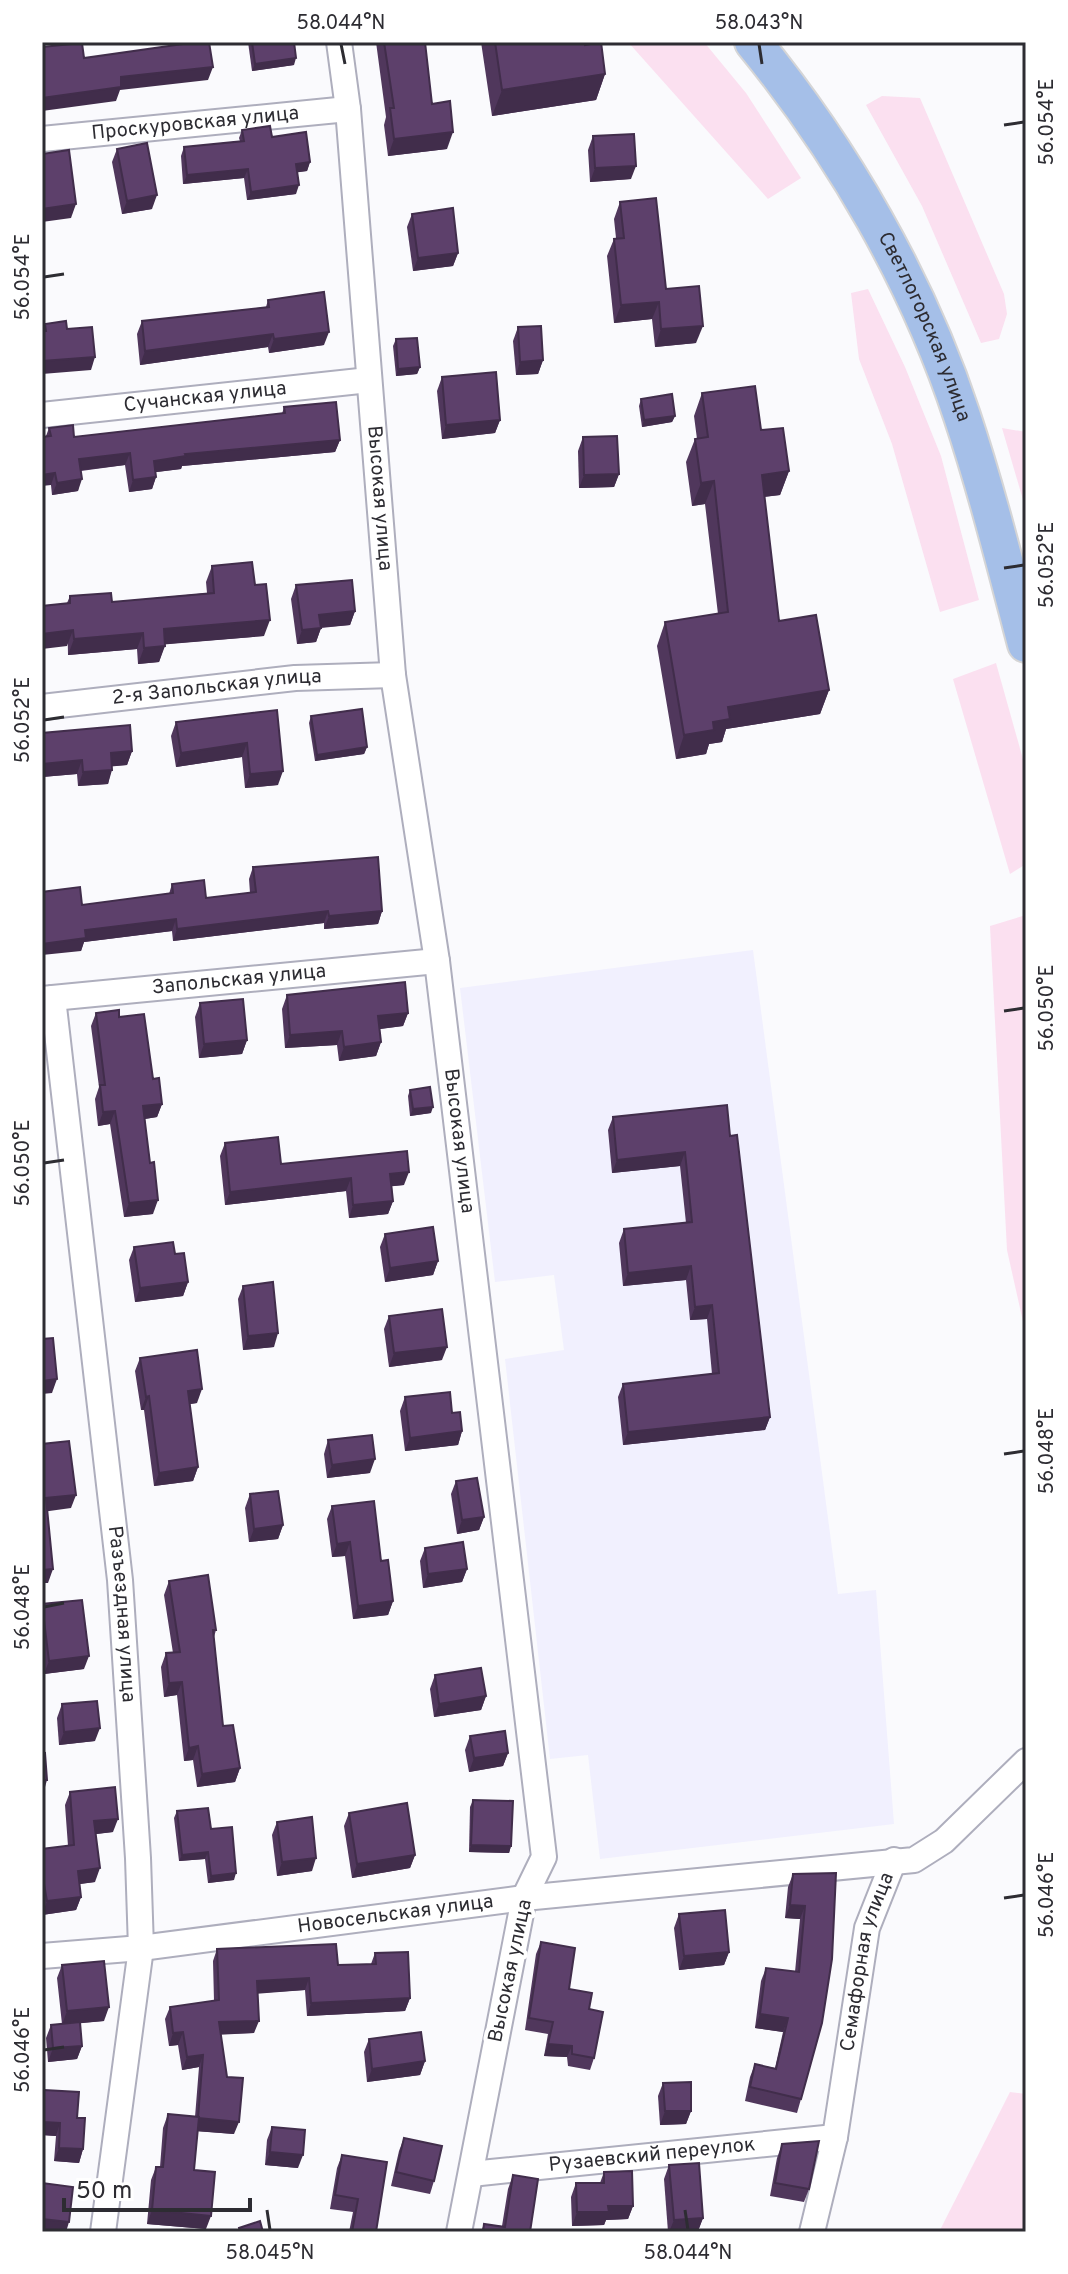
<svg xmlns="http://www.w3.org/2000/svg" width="1068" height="2274" font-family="Overpass,sans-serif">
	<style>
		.built { fill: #f1f0fe }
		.green { fill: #fbe0f0 }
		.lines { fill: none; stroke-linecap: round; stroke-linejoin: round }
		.street-casing { stroke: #aeaebd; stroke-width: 28 }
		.primary-casing { stroke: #d5d5d6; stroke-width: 40 }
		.street { stroke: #fff; stroke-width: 24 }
		.primary { stroke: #a5bfe8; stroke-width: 36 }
		.wall { fill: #50375c }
		.shaded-wall { fill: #412d4b }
		.building { fill: #5d406b; stroke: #412d4b; stroke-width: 2 }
		.ticks { fill: none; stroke: #2d2c32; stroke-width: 3 }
		.labels { text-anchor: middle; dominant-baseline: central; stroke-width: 8; stroke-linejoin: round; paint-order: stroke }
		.street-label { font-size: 20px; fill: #2d2c32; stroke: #fff }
		.neatline { fill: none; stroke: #2d2c32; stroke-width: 3 }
		.ticks-label { font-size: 20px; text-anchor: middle; fill: #2d2c32 }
	</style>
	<rect width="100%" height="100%" fill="#fafafd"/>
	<path class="built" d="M753 950 838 1594 876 1590 894 1824 600 1859 588 1755 550 1759 505 1359 564 1350 554 1275 495 1282 460 988Z"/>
	<g class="green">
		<path d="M628 42H704L746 93 801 178 768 199Z"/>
		<path d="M882 96 920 98 1004 294 1007 314 999 339 981 343 922 206 866 105Z"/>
		<path d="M868 289 905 367 941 456 979 600 940 612 892 444 859 359 851 293Z"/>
		<path d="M1002 428 1026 432V510Z"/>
		<path d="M996 663 1026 770V864L1010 874 953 679Z"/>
		<path d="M1026 915V1335L1007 1250 990 926Z"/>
		<path d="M1010 2092 1026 2094V2232H939Z"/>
	</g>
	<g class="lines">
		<g class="street-casing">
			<g id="street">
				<path id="s1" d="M339 42 348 109 393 675 437 961 544 1857 524 1898 459 2232"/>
				<path id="s2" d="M42 139 348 109"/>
				<path id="s3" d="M42 415 369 380"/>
				<path id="s4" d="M42 707 295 678 393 675"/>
				<path id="s5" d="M53 998 120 1580 138 1858 141 1948 103 2232"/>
				<path id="s6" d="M42 999 437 961"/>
				<path id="s7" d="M42 1956 141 1948 524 1898 914 1860 944 1841 1026 1761"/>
				<path id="s8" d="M471 2174 835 2137"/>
				<path id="s9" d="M812 2232 835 2137 867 1928 894 1860"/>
			</g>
		</g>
		<g class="primary-casing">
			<g id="primary">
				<path id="s10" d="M753 42C843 152 918 282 962 416 987 491 1006 568 1026 644"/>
			</g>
		</g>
		<use href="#street" class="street"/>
		<use href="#primary" class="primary"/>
	</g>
	<g class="wall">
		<path d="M248 42H294V65L252 71Z"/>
		<path d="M376 42H425L432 104 447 149 388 156 384 125 386 117Z"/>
		<path d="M481 42H584L585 45 605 74 596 100 492 116Z"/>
		<path d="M242 130 272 137 310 162 307 171 297 172 296 194 247 200 244 178 183 184 181 156 184 147 240 141 239 138Z"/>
		<path d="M593 136 631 179 590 182 588 150Z"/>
		<path d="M117 149 152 209 122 214 112 162Z"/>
		<path d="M620 202 666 289 696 343 655 347 652 319 614 323 607 256 614 239 616 238 614 219Z"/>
		<path d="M412 214 458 253 453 266 413 271 407 227Z"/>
		<path d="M268 300 324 345 269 353 268 347 140 365 137 334 142 321 266 307Z"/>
		<path d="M518 327 543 360 538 374 516 375 513 341Z"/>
		<path d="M396 339 420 367 417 374 396 376 393 346Z"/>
		<path d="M442 377 500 420 495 433 442 439 437 391Z"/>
		<path d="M702 393 761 430 789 471 780 495 764 497 779 621 829 690 820 714 726 729 722 742 709 744 706 754 676 759 657 646 665 622 718 614 705 504 692 506 686 462 695 439H697L694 416Z"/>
		<path d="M641 399 675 416 672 422 642 427 639 406Z"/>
		<path d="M284 407 340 440 335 452 182 466 181 469 156 472V477L152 489 129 492 125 465 81 471 78 491 52 495 46 436 49 428 74 437 282 414Z"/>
		<path d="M583 437 619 474 614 487 579 488 578 451Z"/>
		<path d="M212 566 255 585 264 636 165 644 159 662 138 664 137 649 68 655 67 603 70 596 112 602 207 593 206 582Z"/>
		<path d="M296 585 355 611 350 625 321 628 316 642 297 644 291 599Z"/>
		<path d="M277 710 278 785 245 788 242 757 176 767 171 736 176 722Z"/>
		<path d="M311 716 367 747 364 754 315 761 309 723Z"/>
		<path d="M42 733 132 751 127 765 112 766 108 784 78 786 77 774 42 777Z"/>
		<path d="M253 867 382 911 378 924 324 929V923L173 941 172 931 84 942 81 951 82 905 169 894 172 884 206 898 250 893 249 879Z"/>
		<path d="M287 995 408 1013 403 1026 379 1029 381 1042 376 1056 339 1061 337 1045 285 1048 282 1009Z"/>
		<path d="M200 1003 247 1040 242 1054 199 1058 195 1017Z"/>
		<path d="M96 1013 119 1017 153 1079 162 1104 157 1117 145 1119 153 1214 124 1217 110 1124 98 1126 95 1099 99 1087 91 1026Z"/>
		<path d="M410 1090 431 1113 410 1116 408 1096Z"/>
		<path d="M613 1117 730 1136 770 1417 765 1430 623 1445 618 1397 623 1384 712 1374 707 1319 690 1320 686 1280 623 1286 619 1243 624 1229 686 1223 680 1166 612 1173 608 1130Z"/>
		<path d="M225 1143 281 1164 404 1185 392 1186 393 1201 388 1214 349 1218 346 1191 225 1205 220 1156Z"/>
		<path d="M385 1234 438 1261 433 1275 385 1282 380 1247Z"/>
		<path d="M134 1247 175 1254 188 1282 183 1296 135 1302 129 1260Z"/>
		<path d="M243 1286 274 1347 243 1350 238 1299Z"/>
		<path d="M389 1316 442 1360 389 1367 384 1329Z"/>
		<path d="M140 1358 197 1403 190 1404 198 1467 193 1481 154 1486 144 1410H141L135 1371Z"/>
		<path d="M405 1397 452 1413 462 1431 458 1445 405 1451 400 1411Z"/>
		<path d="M328 1440 370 1473 327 1478 324 1454Z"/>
		<path d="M456 1481 484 1517 479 1530 457 1534 451 1494Z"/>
		<path d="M250 1494 283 1525 278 1539 249 1542 245 1508Z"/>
		<path d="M332 1506 381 1561 393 1601 388 1615 353 1619 345 1556 332 1557 327 1519Z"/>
		<path d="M425 1548 467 1569 462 1582 423 1588 420 1561Z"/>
		<path d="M169 1581 216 1630 214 1637 223 1726 240 1768 235 1782 197 1787 193 1760 184 1761 177 1695 164 1697 161 1667 166 1653H173L164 1595Z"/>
		<path d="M42 1604 84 1669 44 1674 42 1656Z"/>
		<path d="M435 1675 486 1696 481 1710 434 1717 430 1689Z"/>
		<path d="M62 1704 95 1741 59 1745 57 1718Z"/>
		<path d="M470 1736 508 1753 503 1766 469 1772 465 1750Z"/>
		<path d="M70 1792 113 1832 95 1834V1882L79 1884 81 1897 76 1910 42 1915V1849L68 1846 65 1805Z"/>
		<path d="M473 1800 511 1846 509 1853 469 1852 470 1807Z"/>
		<path d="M177 1811 211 1829 234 1880 208 1883 205 1859 179 1861 174 1818Z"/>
		<path d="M349 1813 415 1855 410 1868 352 1878 344 1826Z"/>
		<path d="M277 1822 312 1871 277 1876 272 1835Z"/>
		<path d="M836 1873 801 2099 797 2113 745 2101 750 2077 755 2064 775 2068 783 2032 755 2028 761 1981 766 1968 795 1972 800 1919 785 1918 788 1887 793 1874Z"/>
		<path d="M679 1914 729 1952 724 1965 679 1970 674 1928Z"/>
		<path d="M541 1942 569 1989 589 2009 594 2058 590 2070 568 2066 567 2057 544 2056 548 2034 525 2030 536 1954Z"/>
		<path d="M217 1949 338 1965 371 1964 375 1953 410 1998 405 2011 307 2016 305 1990 258 1993 254 2033 221 2034 234 2134 197 2131 194 2170 206 2229 147 2224 151 2180 156 2167H160L163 2128 168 2114 195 2117 199 2067 182 2070 178 2045 169 2046 165 2019 170 2007 214 2001 213 1961Z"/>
		<path d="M62 1965 104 2021 80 2023 82 2046 77 2059 48 2062 46 2038 51 2025 62 2024 57 1978Z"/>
		<path d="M369 2039 425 2061 420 2075 367 2082 364 2052Z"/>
		<path d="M663 2083 691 2111 686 2124 660 2125 658 2096Z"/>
		<path d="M44 2090 77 2118 83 2149 79 2163 54 2161 56 2136 42 2135V2096Z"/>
		<path d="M272 2127 298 2168 265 2165 267 2140Z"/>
		<path d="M404 2138 434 2181 430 2194 391 2186 399 2151Z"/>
		<path d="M782 2144 809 2189 804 2202 770 2196 777 2158Z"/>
		<path d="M342 2155 376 2232H349L353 2212 330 2209 337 2168Z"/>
		<path d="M669 2165 703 2218 698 2231 668 2232 664 2179Z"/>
		<path d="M604 2172 633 2206 628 2219 606 2220 604 2225 572 2226 571 2197 576 2183H600Z"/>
		<path d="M513 2175 530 2232H481L484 2224 502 2226 508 2189Z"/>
	</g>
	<g class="shaded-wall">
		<path d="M296 58 294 65 252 71 255 64Z"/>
		<path d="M213 67 208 80 120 90 116 101 42 111V98L121 77Z"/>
		<path d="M605 74 596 100 492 116 502 90Z"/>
		<path d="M453 132 447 149 388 156 394 139Z"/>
		<path d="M310 162 307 171 293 173 296 164Z"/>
		<path d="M636 166 631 179 590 182 595 168Z"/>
		<path d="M248 169 244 178 183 184 187 175Z"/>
		<path d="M299 185 296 194 247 200 251 192Z"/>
		<path d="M157 195 152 209 122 214 127 201Z"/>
		<path d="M76 204 71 218 42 222V209Z"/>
		<path d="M458 253 453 266 413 271 418 258Z"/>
		<path d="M659 302 652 319 614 323 621 305Z"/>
		<path d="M703 326 696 343 655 347 661 329Z"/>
		<path d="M329 332 324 345 269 353 274 339Z"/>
		<path d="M273 334 268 347 140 365 145 351Z"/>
		<path d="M95 357 91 370 42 374V361Z"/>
		<path d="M543 360 538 374 516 375 520 362Z"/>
		<path d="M420 367 417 374 396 376 398 369Z"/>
		<path d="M675 416 672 422 642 427 644 420Z"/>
		<path d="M500 420 495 433 442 439 446 425Z"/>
		<path d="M340 440 335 452 182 466 181 469 149 473 154 461 185 454Z"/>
		<path d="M130 453 125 465 75 471 79 459Z"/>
		<path d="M789 471 780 495 753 498 762 475Z"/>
		<path d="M55 473 51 485 42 486V475Z"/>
		<path d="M619 474 614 487 579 488 584 475Z"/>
		<path d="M156 477 152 489 129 492 133 480Z"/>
		<path d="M82 479 78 491 52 495 57 483Z"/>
		<path d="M714 481 705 504 692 506 701 483Z"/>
		<path d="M355 611 350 625 314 628 319 615Z"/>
		<path d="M270 620 264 636 158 645 164 629Z"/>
		<path d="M321 628 316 642 297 644 302 630Z"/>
		<path d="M73 630 67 646 42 649V634Z"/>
		<path d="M143 633 137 649 68 655 74 639Z"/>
		<path d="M165 646 159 662 138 664 144 648Z"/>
		<path d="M829 690 820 714 726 729 722 742 709 744 706 754 676 759 684 735 713 722 728 707Z"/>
		<path d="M247 743 242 757 176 767 181 753Z"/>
		<path d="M367 747 364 754 315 761 317 755Z"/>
		<path d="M132 751 127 765 106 767 111 753Z"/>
		<path d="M82 760 77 774 42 777V764Z"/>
		<path d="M112 770 108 784 78 786 83 772Z"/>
		<path d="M283 771 278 785 245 788 250 774Z"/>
		<path d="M328 911 324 923 173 941 177 929Z"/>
		<path d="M382 911 378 924 324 929 329 916Z"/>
		<path d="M176 919 172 931 84 942 81 951 42 955V944L85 930Z"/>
		<path d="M408 1013 403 1026 373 1030 378 1016Z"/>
		<path d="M342 1031 337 1045 285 1048 290 1035Z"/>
		<path d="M247 1040 242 1054 199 1058 204 1044Z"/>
		<path d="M381 1042 376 1056 339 1061 344 1047Z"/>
		<path d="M162 1104 157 1117 138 1120 143 1106Z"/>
		<path d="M433 1107 431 1113 410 1116 413 1109Z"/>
		<path d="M115 1111 110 1124 98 1126 103 1112Z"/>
		<path d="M685 1152 680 1166 612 1173 617 1160Z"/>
		<path d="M409 1172 404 1185 385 1187 390 1174Z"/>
		<path d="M351 1178 346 1191 225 1205 230 1192Z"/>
		<path d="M158 1200 153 1214 124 1217 129 1203Z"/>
		<path d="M393 1201 388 1214 349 1218 353 1205Z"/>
		<path d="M438 1261 433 1275 385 1282 390 1268Z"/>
		<path d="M691 1266 686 1280 623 1286 628 1273Z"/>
		<path d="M188 1282 183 1296 135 1302 140 1288Z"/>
		<path d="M712 1305 707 1319 690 1320 695 1307Z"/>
		<path d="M278 1333 274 1347 243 1350 248 1336Z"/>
		<path d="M447 1347 442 1360 389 1367 394 1353Z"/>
		<path d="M57 1379 52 1393 42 1394V1381Z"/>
		<path d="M202 1389 197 1403 183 1405 188 1391Z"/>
		<path d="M149 1396 144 1410H141L146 1397Z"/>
		<path d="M770 1417 765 1430 623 1445 628 1432Z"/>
		<path d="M462 1431 458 1445 405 1451 410 1438Z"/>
		<path d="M375 1459 370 1473 327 1478 332 1465Z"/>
		<path d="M198 1467 193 1481 154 1486 159 1473Z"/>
		<path d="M76 1495 71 1508 42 1512 46 1498Z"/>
		<path d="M484 1517 479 1530 457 1534 462 1520Z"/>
		<path d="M283 1525 278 1539 249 1542 254 1529Z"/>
		<path d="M350 1542 345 1556 332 1557 337 1544Z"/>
		<path d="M53 1569 48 1583H42V1570Z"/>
		<path d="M467 1569 462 1582 423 1588 428 1574Z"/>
		<path d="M393 1601 388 1615 353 1619 358 1606Z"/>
		<path d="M89 1656 84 1669 44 1674 49 1661Z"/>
		<path d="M182 1682 177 1695 164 1697 169 1683Z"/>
		<path d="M486 1696 481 1710 434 1717 439 1704Z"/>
		<path d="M100 1728 95 1741 59 1745 64 1732Z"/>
		<path d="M198 1746 193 1760 184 1761 189 1748Z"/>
		<path d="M508 1753 503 1766 469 1772 474 1758Z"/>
		<path d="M240 1768 235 1782 197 1787 202 1774Z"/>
		<path d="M42 1780H47L45 1787H42Z"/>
		<path d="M118 1819 113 1832 89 1835 94 1821Z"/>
		<path d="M471 1845 511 1846 509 1853 469 1852Z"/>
		<path d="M208 1852 205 1859 179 1861 182 1855Z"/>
		<path d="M415 1855 410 1868 352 1878 357 1864Z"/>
		<path d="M316 1858 312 1871 277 1876 282 1862Z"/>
		<path d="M100 1868 95 1882 73 1885 78 1871Z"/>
		<path d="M236 1873 234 1880 208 1883 211 1876Z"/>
		<path d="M81 1897 76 1910 42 1915 47 1901Z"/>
		<path d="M790 1905 805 1906 800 1919 785 1918Z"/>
		<path d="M729 1952 724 1965 679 1970 684 1956Z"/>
		<path d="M309 1978 305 1990 253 1994 257 1981Z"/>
		<path d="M410 1998 405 2011 307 2016 311 2003Z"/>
		<path d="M109 2007 104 2021 62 2025 67 2011Z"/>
		<path d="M760 2014 788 2018 783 2032 755 2028Z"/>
		<path d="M259 2021 254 2033 215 2035 219 2022Z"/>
		<path d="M183 2032 178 2045 169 2046 173 2033Z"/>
		<path d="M548 2044 572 2046 567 2057 544 2056Z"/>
		<path d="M82 2046 77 2059 48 2062 53 2048Z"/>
		<path d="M203 2055 199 2067 182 2070 187 2057Z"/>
		<path d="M425 2061 420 2075 367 2082 372 2069Z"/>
		<path d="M665 2111H691L686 2124 660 2125Z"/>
		<path d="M198 2118 239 2122 234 2134 194 2131Z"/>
		<path d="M43 2122 60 2123 56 2136 42 2135Z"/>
		<path d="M59 2148 83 2149 79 2163 54 2161Z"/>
		<path d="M270 2152 303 2155 298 2168 265 2165Z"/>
		<path d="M608 2206H633L628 2219 606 2220 604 2225 572 2226 577 2212Z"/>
		<path d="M152 2210 211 2216 206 2229 147 2224Z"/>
		<path d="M703 2218 698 2231 669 2232 674 2220Z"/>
		<path d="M42 2219 69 2222 66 2232H42Z"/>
	</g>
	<g class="building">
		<path d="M197 42H209L213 67 121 77V87L42 98V47L82 43 84 58Z"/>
		<path d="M252 42H294L296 58 255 64Z"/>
		<path d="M384 42H425L432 104 450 101 453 132 394 139 390 108H394Z"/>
		<path d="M495 42H584L585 45 601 42 605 74 502 90Z"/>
		<path d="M270 126 272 137 306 132 310 162 296 164 299 185 251 192 248 169 187 175 184 147 244 141 242 130Z"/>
		<path d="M634 134 636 166 595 168 593 136Z"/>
		<path d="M147 143 157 195 127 201 117 149Z"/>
		<path d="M69 150 76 204 42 209V154Z"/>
		<path d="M656 198 666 289 699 286 703 326 661 329 659 302 621 305 614 239 624 238 620 202Z"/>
		<path d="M453 208 458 253 418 258 412 214Z"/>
		<path d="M324 292 329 332 274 339 273 334 145 351 142 321 269 307 268 300Z"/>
		<path d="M66 321 67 329 92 327 95 357 42 361V331H46L45 324Z"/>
		<path d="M541 326 543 360 520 362 518 327Z"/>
		<path d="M417 338 420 367 398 369 396 339Z"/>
		<path d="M496 372 500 420 446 425 442 377Z"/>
		<path d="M755 386 761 430 783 428 789 471 762 475 779 621 816 615 829 690 728 707 730 719 713 722 714 730 684 735 665 622 728 612 714 481 701 483 695 439 708 437 702 393Z"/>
		<path d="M672 394 675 416 644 420 641 399Z"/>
		<path d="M336 402 340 440 185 454 186 456 154 461 156 477 133 480 130 453 79 459 82 479 57 483 55 473 42 475V437L51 436 49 428 73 425 74 437 285 413 284 407Z"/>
		<path d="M617 436 619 474 584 475 583 437Z"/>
		<path d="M252 562 255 585 266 584 270 620 164 629 165 646 144 648 143 633 74 639 73 630 42 634V606L70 603V596L111 593 112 602 214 593 212 566Z"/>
		<path d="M352 580 355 611 319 615 321 628 302 630 296 585Z"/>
		<path d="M362 709 367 747 317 755 311 716Z"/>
		<path d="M277 710 283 771 250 774 247 743 181 753 176 722Z"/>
		<path d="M130 725 132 751 111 753 112 770 83 772 82 760 42 764V733Z"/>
		<path d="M378 857 382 911 329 916 328 911 177 929 176 919 85 930 86 938 42 944V892L80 887 82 905 173 893 172 884 204 880 206 898 256 892 253 867Z"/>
		<path d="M405 982 408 1013 378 1016 381 1042 344 1047 342 1031 290 1035 287 995Z"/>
		<path d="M243 999 247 1040 204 1044 200 1003Z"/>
		<path d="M119 1010V1017L144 1014 153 1079 159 1078 162 1104 143 1106 150 1163 154 1162 158 1200 129 1203 115 1111 103 1112 100 1085H105L96 1013Z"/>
		<path d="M430 1087 433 1107 413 1109 410 1090Z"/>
		<path d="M727 1105 730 1136 737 1135 770 1417 628 1432 623 1384 719 1373 712 1305 695 1307 691 1266 628 1273 624 1229 692 1222 685 1152 617 1160 613 1117Z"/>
		<path d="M278 1137 281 1164 407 1151 409 1172 390 1174 393 1201 353 1205 351 1178 230 1192 225 1143Z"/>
		<path d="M433 1227 438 1261 390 1268 385 1234Z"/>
		<path d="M173 1242 175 1254 184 1253 188 1282 140 1288 134 1247Z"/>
		<path d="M273 1282 278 1333 248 1336 243 1286Z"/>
		<path d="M442 1309 447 1347 394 1353 389 1316Z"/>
		<path d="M53 1338 57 1379 42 1381V1339Z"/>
		<path d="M197 1350 202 1389 188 1391 198 1467 159 1473 149 1396 146 1397 140 1358Z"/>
		<path d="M450 1392 452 1413 460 1412 462 1431 410 1438 405 1397Z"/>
		<path d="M372 1435 375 1459 332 1465 328 1440Z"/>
		<path d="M69 1441 76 1495 46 1498 53 1569 42 1570V1444Z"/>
		<path d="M477 1478 484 1517 462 1520 456 1481Z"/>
		<path d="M278 1491 283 1525 254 1529 250 1494Z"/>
		<path d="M374 1501 381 1561 388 1560 393 1601 358 1606 350 1542 337 1544 332 1506Z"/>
		<path d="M463 1542 467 1569 428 1574 425 1548Z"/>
		<path d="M208 1575 216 1630H213L223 1726 233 1725 240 1768 202 1774 198 1746 189 1748 182 1682 169 1683 166 1653 180 1652 169 1581Z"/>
		<path d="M82 1600 89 1656 49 1661 42 1604Z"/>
		<path d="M481 1668 486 1696 439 1704 435 1675Z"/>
		<path d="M97 1701 100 1728 64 1732 62 1704Z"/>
		<path d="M505 1731 508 1753 474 1758 470 1736Z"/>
		<path d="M45 1753 47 1780H42V1754Z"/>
		<path d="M115 1787 118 1819 94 1821 100 1868 78 1871 81 1897 47 1901 44 1884H42V1849L74 1845 70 1792Z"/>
		<path d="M473 1800 513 1801 511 1846 471 1845Z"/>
		<path d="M407 1803 415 1855 357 1864 349 1813Z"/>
		<path d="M208 1808 211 1829 232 1827 236 1873 211 1876 208 1852 182 1855 177 1811Z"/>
		<path d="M312 1817 316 1858 282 1862 277 1822Z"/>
		<path d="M836 1873 832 1959 822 2023 801 2099 750 2087 755 2064 776 2069 788 2018 760 2014 766 1968 799 1972 805 1906 790 1905 793 1874Z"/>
		<path d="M725 1910 729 1952 684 1956 679 1914Z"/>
		<path d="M541 1942 575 1948 569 1989 592 1993 589 2009 603 2012 594 2058 572 2054V2046L548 2044 553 2022 529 2018Z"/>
		<path d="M336 1944 338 1965 376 1964 375 1953 408 1952 410 1998 311 2003 309 1978 257 1981 259 2021 219 2022 227 2077 243 2078 239 2122 198 2118 203 2055 187 2057 183 2032 173 2033 170 2007 219 2000 217 1949Z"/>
		<path d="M104 1961 109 2007 67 2011 62 1965Z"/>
		<path d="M80 2022 82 2046 53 2048 51 2025Z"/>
		<path d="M421 2032 425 2061 372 2069 369 2039Z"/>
		<path d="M691 2082V2111H665L663 2083Z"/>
		<path d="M44 2090 79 2092 77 2118H85L83 2149 59 2148 60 2123 43 2122Z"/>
		<path d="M168 2114 199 2117 194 2170 215 2172 211 2216 152 2210 156 2167H163Z"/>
		<path d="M272 2127 305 2130 303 2155 270 2152Z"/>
		<path d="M404 2138 442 2146 434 2181 396 2172Z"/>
		<path d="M819 2141 809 2189 775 2183 782 2144Z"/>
		<path d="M342 2155 387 2162 376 2232H352L358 2199 335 2195Z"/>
		<path d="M699 2163 703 2218 674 2220 669 2165Z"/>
		<path d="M632 2171 633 2206H608L609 2212H577L576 2183H604V2172Z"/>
		<path d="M513 2175 538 2179 530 2232H483L484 2224 505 2227Z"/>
		<path d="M42 2183 73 2187 69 2222 42 2219Z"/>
		<path d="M260 2221 263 2232H240L239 2228Z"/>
	</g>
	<path class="ticks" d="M341 44 345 64M759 44 762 64M1004 125 1024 122M44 277 64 274M1004 568 1024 565M44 720 64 717M1004 1011 1024 1008M44 1163 64 1160M1004 1454 1024 1451M44 1607 64 1603M1004 1898 1024 1895M44 2050 64 2047M267 2210 270 2230M685 2210 688 2230"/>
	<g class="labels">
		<g class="street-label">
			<text stroke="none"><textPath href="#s2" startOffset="154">Проскуровская улица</textPath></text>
			<text stroke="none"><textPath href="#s10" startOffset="334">Светлогорская улица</textPath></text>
			<text stroke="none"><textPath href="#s3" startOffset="164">Сучанская улица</textPath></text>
			<text stroke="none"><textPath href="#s1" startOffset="458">Высокая улица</textPath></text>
			<text stroke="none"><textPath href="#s4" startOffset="176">2-я Запольская улица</textPath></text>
			<text stroke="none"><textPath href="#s6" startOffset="198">Запольская улица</textPath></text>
			<text stroke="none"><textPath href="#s1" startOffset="1106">Высокая улица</textPath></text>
			<text stroke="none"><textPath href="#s5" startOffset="620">Разъездная улица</textPath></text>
			<text stroke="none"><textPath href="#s7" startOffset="356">Новосельская улица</textPath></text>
			<text stroke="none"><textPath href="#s9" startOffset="276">Семафорная улица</textPath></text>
			<text transform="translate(511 1971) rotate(-78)">Высокая улица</text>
			<text stroke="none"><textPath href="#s8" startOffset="182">Рузаевский переулок</textPath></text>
		</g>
	</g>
	<rect width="1068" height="2274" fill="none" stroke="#ffffff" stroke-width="88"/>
	<path d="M64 2198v12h186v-12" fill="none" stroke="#2d2c32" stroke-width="4"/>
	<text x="76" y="2198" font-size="24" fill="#2d2c32" stroke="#ffffff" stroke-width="6" paint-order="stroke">50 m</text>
	<rect x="44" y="44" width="980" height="2186" class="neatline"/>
	<g class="ticks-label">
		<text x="341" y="29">58.044°N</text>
		<text x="759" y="29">58.043°N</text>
		<text transform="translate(1046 122) rotate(-90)" y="7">56.054°E</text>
		<text transform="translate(22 277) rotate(-90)" y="7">56.054°E</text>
		<text transform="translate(1046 565) rotate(-90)" y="7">56.052°E</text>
		<text transform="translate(22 720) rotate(-90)" y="7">56.052°E</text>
		<text transform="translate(1046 1008) rotate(-90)" y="7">56.050°E</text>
		<text transform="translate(22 1163) rotate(-90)" y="7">56.050°E</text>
		<text transform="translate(1046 1451) rotate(-90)" y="7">56.048°E</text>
		<text transform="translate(22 1607) rotate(-90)" y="7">56.048°E</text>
		<text transform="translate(1046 1895) rotate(-90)" y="7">56.046°E</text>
		<text transform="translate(22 2050) rotate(-90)" y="7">56.046°E</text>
		<text x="270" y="2259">58.045°N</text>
		<text x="688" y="2259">58.044°N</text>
	</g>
</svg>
